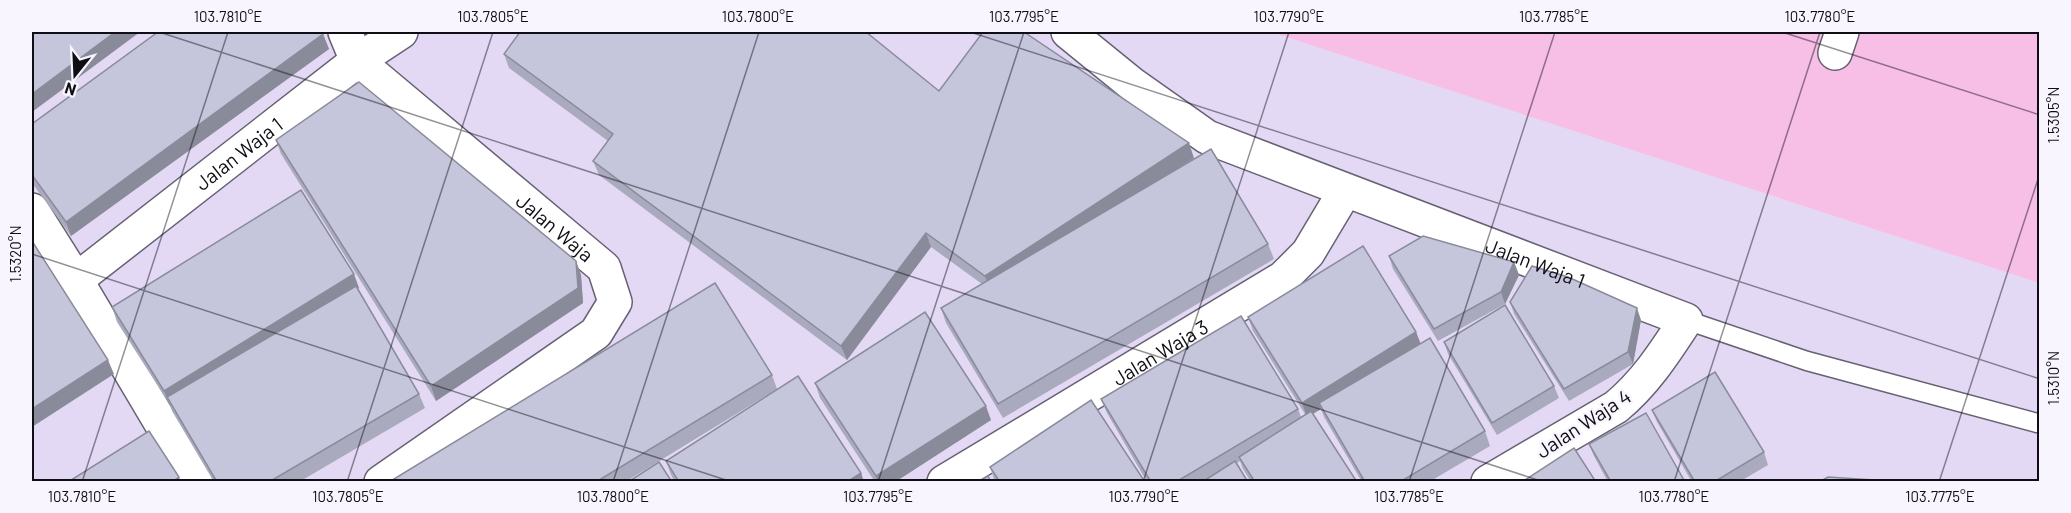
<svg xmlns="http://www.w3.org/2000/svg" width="2071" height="513" font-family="Barlow,sans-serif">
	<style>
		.built { fill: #e3d9f5 }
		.green { fill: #f7bfe5 }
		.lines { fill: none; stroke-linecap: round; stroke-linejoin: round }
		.lane-casing { stroke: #676174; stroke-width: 21 }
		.street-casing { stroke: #676174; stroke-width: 36 }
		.lane { stroke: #fff; stroke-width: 18 }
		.street { stroke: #fff; stroke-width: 33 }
		.wall { fill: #a9aabd }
		.shaded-wall { fill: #8a8b9a }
		.building { fill: #c5c6dc; stroke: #8a8b9a; stroke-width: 1.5 }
		.ticks { fill: none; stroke: #100e15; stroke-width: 1.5; stroke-opacity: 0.45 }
		.labels { text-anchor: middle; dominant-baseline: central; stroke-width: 5; stroke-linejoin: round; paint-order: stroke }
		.street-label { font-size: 20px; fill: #100e15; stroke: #f8f5fe }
		.neatline { fill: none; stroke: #100e15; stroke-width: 2 }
		.ticks-label { font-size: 15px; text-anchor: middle; fill: #100e15 }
	</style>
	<rect width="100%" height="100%" fill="#ede5fb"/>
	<path class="built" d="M32 32H1271L2039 283V481H32Z"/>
	<path class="green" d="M1271 32H2039V283Z"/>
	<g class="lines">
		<g class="lane-casing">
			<path id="lane" d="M1686 320 1807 361 2037 423"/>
		</g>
		<g class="street-casing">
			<g id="street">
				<path id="s1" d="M345 32 357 61 604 268 615 302 596 333 381 482"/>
				<path id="s2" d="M1068 32 1132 84 1207 137 1686 320C1665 352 1646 382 1616 407L1488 482"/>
				<path d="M1835 53 1842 32"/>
				<path d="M32 210 76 280 196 482"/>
				<path id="s3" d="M76 280 357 61 401 32"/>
				<path id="s4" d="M944 482 1283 278 1308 253 1345 191"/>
			</g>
		</g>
		<use href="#lane" class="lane"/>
		<use href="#street" class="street"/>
	</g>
	<g class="wall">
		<path d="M323 34 329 49 71 236 32 183V124Z"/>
		<path d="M504 54 939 91 1194 158 1173 171 1268 244 1274 259 1003 418 946 323 941 308 982 284 931 247 847 360 599 175 593 161 608 141 509 68Z"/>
		<path d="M276 140 576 261 581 275 583 303 436 401 281 154Z"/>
		<path d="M1389 256 1514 262 1519 275 1505 304 1438 341 1393 269Z"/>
		<path d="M359 288 357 289 419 394 425 408 299 482H214L172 411 170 405 117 322 112 307Z"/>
		<path d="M1510 302 1641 320 1633 364 1569 401 1514 314Z"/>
		<path d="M1248 317 1416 332 1420 343 1485 431 1490 446 1429 482H1362L1324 417 1321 409 1313 414 1357 482H1251L1243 469 1240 461 1237 463 1248 482H1147L1107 413 1101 399 1298 409 1301 417 1305 414 1253 331Z"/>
		<path d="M1444 342 1554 386 1559 398 1497 435 1448 354Z"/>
		<path d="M772 375 777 389 625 482H389Z"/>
		<path d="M815 383 991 420 895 482H875L820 398Z"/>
		<path d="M1652 410 1764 452 1768 465 1739 482H1692L1657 422Z"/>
		<path d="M1589 444 1685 482H1608L1594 456Z"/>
		<path d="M666 461 861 473 864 482H675L671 475Z"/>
		<path d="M990 467 1145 482H995Z"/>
	</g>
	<g class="shaded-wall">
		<path d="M115 32H140L32 112V94Z"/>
		<path d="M323 34 329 49 71 236 66 222Z"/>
		<path d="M1189 143 1194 158 990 290 985 276Z"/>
		<path d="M926 233 931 247 847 360 841 346Z"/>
		<path d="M576 261 581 275 583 303 436 401 431 386Z"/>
		<path d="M1514 262 1519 275 1505 304 1501 292Z"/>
		<path d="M354 274 359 288 171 405 167 397 170 406 164 391Z"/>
		<path d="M1637 308 1641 320 1633 364 1628 352Z"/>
		<path d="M1416 332 1422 347 1319 403 1321 409 1307 417 1302 403Z"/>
		<path d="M108 360 114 374 32 427V409Z"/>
		<path d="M986 406 991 420 895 482H877L876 476Z"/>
		<path d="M861 473 864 482H847Z"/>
		<path d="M179 477 181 482H172Z"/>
	</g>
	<g class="building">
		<path d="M32 32H115L32 94Z"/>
		<path d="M158 32H321L323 34 66 222 32 175V124Z"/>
		<path d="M520 32H866L939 91 983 32H1024L1189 143 985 276 926 233 841 346 593 161 613 134 504 54Z"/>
		<path d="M359 82 576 261 578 288 431 386 276 140Z"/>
		<path d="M1211 149 1268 244 998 404 941 308Z"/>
		<path d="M301 190 354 274 164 391 112 307Z"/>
		<path d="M1423 236 1514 262 1501 292 1434 329 1389 256Z"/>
		<path d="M32 241 108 360 32 409Z"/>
		<path d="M1363 246 1416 332 1302 403 1248 317Z"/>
		<path d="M1532 266 1568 277 1637 308 1628 352 1564 389 1510 302Z"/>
		<path d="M715 283 772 375 596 482H389Z"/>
		<path d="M356 286 419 394 269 482H217L167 397Z"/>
		<path d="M1505 305 1554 386 1492 423 1444 342Z"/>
		<path d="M925 312 986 406 876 476 815 383Z"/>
		<path d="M1241 316 1298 409 1176 482H1151L1101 399Z"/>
		<path d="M1430 338 1485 431 1400 482H1365L1319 403Z"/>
		<path d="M1715 372 1764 452 1714 482H1695L1652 410Z"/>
		<path d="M798 376 861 473 847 482H679L666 461Z"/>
		<path d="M1091 400 1145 482H1000L990 467Z"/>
		<path d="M1311 411 1357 482H1255L1239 457Z"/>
		<path d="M1646 413 1685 482H1611L1589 444Z"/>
		<path d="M149 431 179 477 172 482H68Z"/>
		<path d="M1574 448 1596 482H1522Z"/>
		<path d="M1235 461 1248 482H1202Z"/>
		<path d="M659 462 672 482H628Z"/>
		<path d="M988 476 991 482H978Z"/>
		<path d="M1828 477 1905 482H1819Z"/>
	</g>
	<path class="ticks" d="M159 32 1544 482M970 32 2040 379M1782 32 2040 115M32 254 732 482M82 482 228 32M347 482 493 32M613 482 759 32M878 482 1024 32M1143 482 1289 32M1409 482 1555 32M1674 482 1820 32M1939 482 2040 173"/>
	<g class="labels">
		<g class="street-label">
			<text stroke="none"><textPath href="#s3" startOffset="206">Jalan Waja 1</textPath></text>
			<text stroke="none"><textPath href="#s1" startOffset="290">Jalan Waja</textPath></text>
			<text stroke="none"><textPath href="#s2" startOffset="526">Jalan Waja 1</textPath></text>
			<text stroke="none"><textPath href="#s4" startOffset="252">Jalan Waja 3</textPath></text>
			<text transform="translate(1583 423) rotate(-33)">Jalan Waja 4</text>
		</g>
	</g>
	<rect width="2071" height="513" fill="none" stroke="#f8f5fe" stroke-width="66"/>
	<g transform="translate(75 75) rotate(198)" stroke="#f8f5fe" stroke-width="4.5" paint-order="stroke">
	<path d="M0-4.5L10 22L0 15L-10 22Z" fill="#100e15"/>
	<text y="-9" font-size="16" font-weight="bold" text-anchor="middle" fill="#100e15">N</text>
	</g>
	<rect x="33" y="33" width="2005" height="447" class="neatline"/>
	<g class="ticks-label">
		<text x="228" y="22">103.7810°E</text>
		<text x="493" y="22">103.7805°E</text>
		<text x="758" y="22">103.7800°E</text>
		<text x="1024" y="22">103.7795°E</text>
		<text x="1289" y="22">103.7790°E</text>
		<text x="1554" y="22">103.7785°E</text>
		<text x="1820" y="22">103.7780°E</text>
		<text transform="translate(2054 115) rotate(-90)" y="5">1.5305°N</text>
		<text transform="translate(16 254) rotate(-90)" y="5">1.5320°N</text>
		<text transform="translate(2054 378) rotate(-90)" y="5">1.5310°N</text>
		<text x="82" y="502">103.7810°E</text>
		<text x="348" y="502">103.7805°E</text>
		<text x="613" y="502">103.7800°E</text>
		<text x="878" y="502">103.7795°E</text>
		<text x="1144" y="502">103.7790°E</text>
		<text x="1409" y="502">103.7785°E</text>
		<text x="1674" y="502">103.7780°E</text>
		<text x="1940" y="502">103.7775°E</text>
	</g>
</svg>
